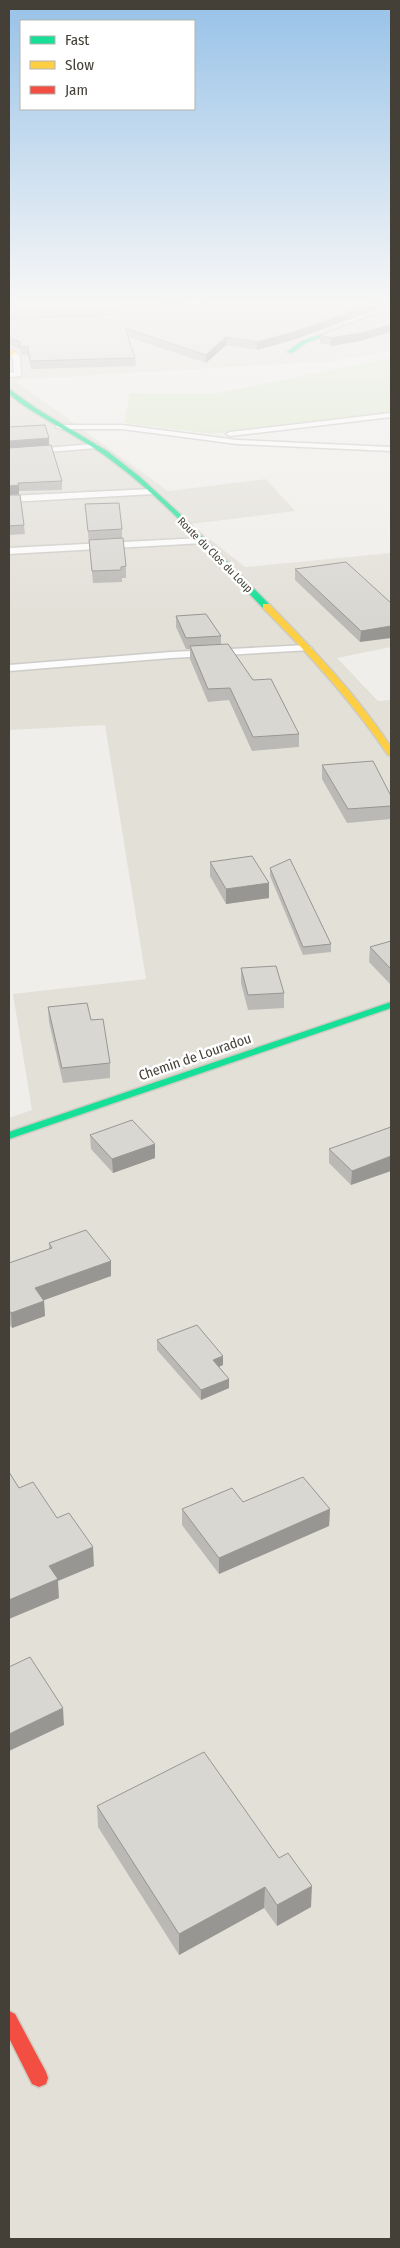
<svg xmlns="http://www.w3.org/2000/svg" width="400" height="2248" font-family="'Fira Sans Condensed',sans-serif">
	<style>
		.residential { fill: #e3e0d8 }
		.green { fill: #dbe7cc }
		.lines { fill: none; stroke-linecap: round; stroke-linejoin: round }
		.lane-casing { stroke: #cdccc8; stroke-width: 3 }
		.fast-casing { stroke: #cecbc1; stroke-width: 3 }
		.slow-casing { stroke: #cecbc1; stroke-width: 3 }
		.jam-casing { stroke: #cecbc1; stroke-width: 3 }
		.lane { fill: #fdfcfc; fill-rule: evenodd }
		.fast { fill: #16e098; fill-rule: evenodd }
		.slow { fill: #ffcf43; fill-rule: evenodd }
		.jam { fill: #f24e42; fill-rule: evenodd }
		.wall { fill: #bbb9b5 }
		.shaded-wall { fill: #989693 }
		.building { fill: #d9d7d2; stroke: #989693 }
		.labels { text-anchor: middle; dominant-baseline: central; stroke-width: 5; stroke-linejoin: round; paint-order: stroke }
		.far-street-label { font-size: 11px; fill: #444037; stroke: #fff }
		.street-label { font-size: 14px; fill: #444037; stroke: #fff }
	</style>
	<rect width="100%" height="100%" fill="#efeeea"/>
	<path class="residential" d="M9 301H391V351L332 361 14 380 168 491 266 479 295 511 191 524 245 567 391 553V647L337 658 378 701 391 700V2239H9V1118L32 1110 13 994 146 979 105 725 9 730Z"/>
	<path class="green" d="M391 358V414L212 434 124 423 130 393 212 394Z"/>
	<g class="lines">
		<g class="lane-casing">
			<g id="lane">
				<path d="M9 352H15L20 357 21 376 9 377V373L14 372 13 358 9 354Z"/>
				<path d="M391 413V417L230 436 226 434 230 432Z"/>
				<path d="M57 425H122L237 440 391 447V451L237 444 122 429H60L56 427Z"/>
				<path d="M94 444H97V448L9 455V451Z"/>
				<path d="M151 489 155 492 154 494 9 502V496Z"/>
				<path d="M201 538 205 541 204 543 9 554V548Z"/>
				<path d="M307 645 312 648 311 650 171 658 9 671V665L171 652Z"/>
			</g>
		</g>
		<g class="fast-casing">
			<g id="fast">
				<path d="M391 309V312L306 343 292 353 287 352 302 341Z"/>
				<path d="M9 389 37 409 107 451 140 477 178 512 269 604V608H263C216 559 171 505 116 464 86 440 51 424 20 403L9 394Z"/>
				<path d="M391 1002V1008L9 1139V1132Z"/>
			</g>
		</g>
		<g class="slow-casing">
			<g id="slow">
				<path d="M9 348 16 352 9 358Z"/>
				<path d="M263 604H269C313 649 356 694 391 747V755H388C352 701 309 654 263 608Z"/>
			</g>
		</g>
		<g class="jam-casing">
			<path id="jam" d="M9 2011 15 2014 46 2072 48 2078 46 2084 39 2087 32 2084 9 2038Z"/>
		</g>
		<use href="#lane" class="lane"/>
		<use href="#fast" class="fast"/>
		<use href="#slow" class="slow"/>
		<use href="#jam" class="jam"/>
	</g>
	<g class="wall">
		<path d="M9 301H193L170 307 174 310 210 301H391V305L390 304 296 339 257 350 226 345 206 363 128 337 135 358 136 366 31 369 28 355H21L20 350 9 344Z"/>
		<path d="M320 335 360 341 331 346 320 343Z"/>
		<path d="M49 438V445L62 481V490L19 491V494L9 495Z"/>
		<path d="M9 495 24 525 25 534 9 535Z"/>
		<path d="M85 504 122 529V538L126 566V578H122V582L93 583Z"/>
		<path d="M295 569 391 603 360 642 295 580Z"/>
		<path d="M176 616 221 636V645L299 734V747L252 751 229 700 208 702 190 659V649H186L176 627Z"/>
		<path d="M322 765 391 796V819L347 823 322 779Z"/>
		<path d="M210 862 269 883V898L226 904 210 876Z"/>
		<path d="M270 868 331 944V952L303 955 270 876Z"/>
		<path d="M391 941V985L369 962 370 947Z"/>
		<path d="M241 968 284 993V1008L248 1010 241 983Z"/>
		<path d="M48 1007 91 1020 110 1063V1078L63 1083 49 1022Z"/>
		<path d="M391 1127 351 1185 329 1163V1149Z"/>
		<path d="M90 1135 155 1144V1158L113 1173 91 1149Z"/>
		<path d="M49 1243 111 1261V1276L44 1300 45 1316 12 1328 9 1324V1263L49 1249Z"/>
		<path d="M157 1340 223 1356V1365L219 1367 229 1379V1388L201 1400 157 1350Z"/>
		<path d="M243 1502 330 1509 329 1526 219 1574 182 1525V1509Z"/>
		<path d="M97 1806 311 1907 277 1926 264 1908 179 1955 98 1827Z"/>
	</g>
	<g class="shaded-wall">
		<path d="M168 301H193L170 307 166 305Z"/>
		<path d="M378 301H391L390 304 296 339 257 350V342Z"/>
		<path d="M391 325V332L360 341 331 346V338Z"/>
		<path d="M226 337V345L206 363V355Z"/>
		<path d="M49 438V446L9 450V441Z"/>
		<path d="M19 485V494L9 495V486Z"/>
		<path d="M391 626V638L360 642 361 631Z"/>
		<path d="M269 883V898L226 904V889Z"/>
		<path d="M155 1144V1158L113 1173 112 1159Z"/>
		<path d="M391 1156V1171L351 1185 352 1171Z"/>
		<path d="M111 1261V1276L36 1303 35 1288Z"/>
		<path d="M44 1301 45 1316 12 1328 11 1313Z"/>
		<path d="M223 1356V1365L213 1369V1360Z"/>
		<path d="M229 1379V1388L201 1400V1390Z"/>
		<path d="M330 1509 329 1526 219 1574V1558Z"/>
		<path d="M93 1547 94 1566 58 1581 59 1598 9 1619V1600L49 1566Z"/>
		<path d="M63 1708 64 1725 9 1751V1734Z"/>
		<path d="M312 1886 311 1907 277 1926V1905Z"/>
		<path d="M265 1887 264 1908 179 1955V1934Z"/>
	</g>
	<g class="building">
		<path d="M9 301H168L166 305 174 310 210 301H378L297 331 257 342 226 337 206 355 125 328 135 358 30 361 28 347H20V342L9 337V319L117 315 120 312 116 309 9 312Z"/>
		<path d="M391 308V325L361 333 331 338 320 335Z"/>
		<path d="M45 425 49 438 9 441V427Z"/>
		<path d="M51 445 62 481 18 483 19 485 9 486V448Z"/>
		<path d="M9 495H20L24 525 9 526Z"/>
		<path d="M119 503 122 529 88 531 85 504Z"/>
		<path d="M123 538 126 566 121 567V570L92 571 89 540Z"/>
		<path d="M346 562 391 603V626L361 631 295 569Z"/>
		<path d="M206 614 221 636 186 638 176 616Z"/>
		<path d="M228 644 253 680 271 679 299 734 253 737 230 688 208 689 190 646Z"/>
		<path d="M373 761 391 796V806L348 809 322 765Z"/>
		<path d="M252 856 269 883 226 889 210 862Z"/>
		<path d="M290 859 331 944 303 947 270 868Z"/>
		<path d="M391 941V969L370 947Z"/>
		<path d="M276 966 284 993 248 995 241 968Z"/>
		<path d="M87 1003 91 1020 103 1019 110 1063 62 1068 48 1007Z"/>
		<path d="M132 1120 155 1144 112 1159 90 1135Z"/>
		<path d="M391 1127V1156L352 1171 329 1149Z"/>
		<path d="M86 1230 111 1261 35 1288 44 1301 11 1313 9 1310V1263L52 1248 49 1243Z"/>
		<path d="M197 1325 223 1356 213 1360 229 1379 201 1390 157 1340Z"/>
		<path d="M9 1472 19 1488 33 1482 57 1518 69 1513 93 1547 49 1566 58 1579 9 1600Z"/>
		<path d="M303 1477 330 1509 219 1558 182 1509 232 1488 243 1502Z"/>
		<path d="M30 1657 63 1708 9 1734V1667Z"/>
		<path d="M204 1752 279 1858 288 1853 312 1886 277 1905 265 1887 179 1934 97 1806Z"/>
	</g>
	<linearGradient id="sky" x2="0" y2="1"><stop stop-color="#97c2e8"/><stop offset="0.49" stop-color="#f8f7f6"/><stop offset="1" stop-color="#f8f7f6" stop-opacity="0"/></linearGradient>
	<rect width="400" height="616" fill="url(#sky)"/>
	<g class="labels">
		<g class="far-street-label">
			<text transform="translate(215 555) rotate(45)">Route du Clos du Loup</text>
		</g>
		<g class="street-label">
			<text transform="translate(195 1057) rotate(-19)">Chemin de Louradou</text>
		</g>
	</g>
	<rect width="400" height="2248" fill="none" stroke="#444037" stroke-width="20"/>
	<rect x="20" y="20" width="175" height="90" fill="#ffffff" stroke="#b4b3af"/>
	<rect x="30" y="36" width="25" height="8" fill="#16e098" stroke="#b4b3af"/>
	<text x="65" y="45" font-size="15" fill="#444037">Fast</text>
	<rect x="30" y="61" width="25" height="8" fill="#ffcf43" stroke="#b4b3af"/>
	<text x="65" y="70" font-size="15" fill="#444037">Slow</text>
	<rect x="30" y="86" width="25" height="8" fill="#f24e42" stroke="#b4b3af"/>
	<text x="65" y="95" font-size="15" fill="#444037">Jam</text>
</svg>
